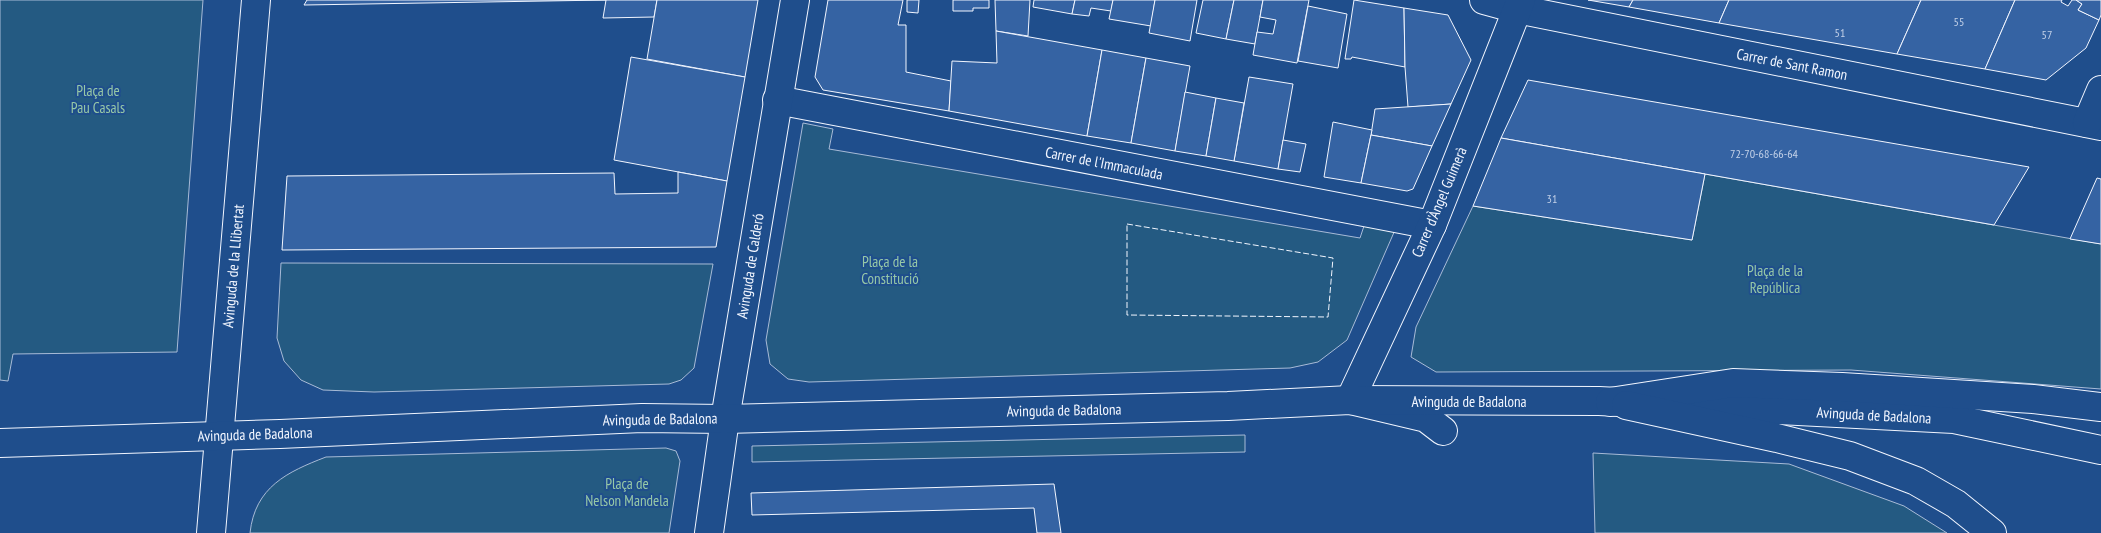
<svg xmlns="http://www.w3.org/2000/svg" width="2101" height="533" font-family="'PT Sans Narrow',sans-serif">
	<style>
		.green { fill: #245a82; stroke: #a8bbd7 }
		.building { fill: #3563a3; stroke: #f2f6ff }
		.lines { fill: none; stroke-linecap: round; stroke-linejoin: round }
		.street-casing { stroke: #f2f6ff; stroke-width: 30 }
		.secondary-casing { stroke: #f2f6ff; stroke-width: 30 }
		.highway-casing { stroke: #f2f6ff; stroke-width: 30 }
		.street { stroke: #1f4e8c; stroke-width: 28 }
		.secondary { stroke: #1f4e8c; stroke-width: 28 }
		.highway { stroke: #1f4e8c; stroke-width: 28 }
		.fence { stroke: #f2f6ff; stroke-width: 1; stroke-dasharray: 6 2.5; stroke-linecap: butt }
		.labels { text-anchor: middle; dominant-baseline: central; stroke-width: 4; stroke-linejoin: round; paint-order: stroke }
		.number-label { font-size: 12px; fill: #c3d1e8 }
		.street-label { font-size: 15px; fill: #f2f6ff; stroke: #1f4e8c }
		.park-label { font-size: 15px; fill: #97c8a6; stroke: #1f4e8c }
	</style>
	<rect width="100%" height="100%" fill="#1f4e8c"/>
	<g class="green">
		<path d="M0 0H203L177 352 13 354 8 381 0 380Z"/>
		<path d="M803 123 833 129 829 149 1360 238 1364 226 1395 230 1347 340 1318 362 1290 368 809 382 788 379 770 364 766 340Z"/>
		<path d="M1705 174 2101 244V389L1851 370 1436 372 1411 357 1416 327 1473 206 1692 240Z"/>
		<path d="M281 263 713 264 694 368 681 380 669 384 374 392 323 390 301 380 284 361 277 338Z"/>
		<path d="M1245 435V452L752 462V446Z"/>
		<path d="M666 448 676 451 680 461 669 533H250C255 487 287 472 326 457Z"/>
		<path d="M1593 453 1789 464 1904 506 1947 533H1595Z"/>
	</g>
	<g class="building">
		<path d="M307 0H606L304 5Z"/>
		<path d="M606 0H657L654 17 603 18Z"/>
		<path d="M657 0H758L745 77 647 59Z"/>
		<path d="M828 0H903L898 25H906V72L951 81 949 111 823 90 815 77Z"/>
		<path d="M907 0H919L918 13 907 12Z"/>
		<path d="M953 0H989V8H973V11H953Z"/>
		<path d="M995 0H1030L1028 36 996 31Z"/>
		<path d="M1034 0H1075L1072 14 1033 7Z"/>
		<path d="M1075 0H1113L1111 11 1091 8 1089 16 1072 14Z"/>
		<path d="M1113 0H1155L1151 26 1109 19Z"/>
		<path d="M1155 0H1197L1190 41 1149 33Z"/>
		<path d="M1203 0H1234L1226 39 1196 33Z"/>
		<path d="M1234 0H1263L1255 44 1226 39Z"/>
		<path d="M1263 0H1309L1297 63 1253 55 1257 32 1273 34 1276 20 1260 17Z"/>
		<path d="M1354 0 1404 8 1405 67 1352 57 1351 59H1345Z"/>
		<path d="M1588 0H1633L1629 7Z"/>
		<path d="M1633 0H1729L1719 23 1629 7Z"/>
		<path d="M1729 0H1921L1897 54 1719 23Z"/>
		<path d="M1921 0H2015L1985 69 1897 54Z"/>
		<path d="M2015 0H2062L2061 2 2068 6 2072 0H2076L2082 4 2078 10 2099 20 2086 48 2046 80 1985 69Z"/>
		<path d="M2076 0H2101V15L2099 20 2078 10 2082 4Z"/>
		<path d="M1308 6 1347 14 1338 68 1298 61Z"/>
		<path d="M1404 8 1448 15 1471 60 1451 104 1408 107 1405 67Z"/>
		<path d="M996 31 1102 50 1087 136 949 111 952 61 997 63Z"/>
		<path d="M1102 50 1146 58 1131 143 1087 136Z"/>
		<path d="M631 57 745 77 727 181 614 160Z"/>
		<path d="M1146 58 1190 66 1175 151 1131 143Z"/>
		<path d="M1249 77 1293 84 1278 169 1234 161Z"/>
		<path d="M1528 80 2029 167 1994 225 1501 138Z"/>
		<path d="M1185 92 1216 98 1206 156 1175 151Z"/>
		<path d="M1216 98 1244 103 1234 161 1206 156Z"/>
		<path d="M1451 104 1432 146 1371 135 1375 109Z"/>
		<path d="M1333 122 1372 130 1361 183 1324 177Z"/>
		<path d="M1371 135 1432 146 1413 189 1407 191 1361 183Z"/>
		<path d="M1501 138 1705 174 1692 240 1473 206Z"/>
		<path d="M1283 140 1306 144 1300 172 1278 169Z"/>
		<path d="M678 172 727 181 716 247 282 250 287 176 614 173 615 194 678 193Z"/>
		<path d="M2097 178 2101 179V244L2070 239Z"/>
		<path d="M1054 484 1061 533H1037L1034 508 752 515 751 493Z"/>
	</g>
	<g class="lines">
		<g class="street-casing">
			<g id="street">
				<path d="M1484 0 1517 9 2101 126"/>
				<path d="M777 100 1432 225"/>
				<path d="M2087 123 2101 90"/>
				<path d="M1443 431 1426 418 1350 400 1432 225 1521 0"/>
				<path d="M211 533 256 0"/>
				<path d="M709 533 725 419 795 0"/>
			</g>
		</g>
		<g class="secondary-casing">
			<path id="secondary" d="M0 443 280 434 642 418 725 419 1228 406 1350 400 1599 401 1954 419 2101 450"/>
		</g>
		<g class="highway-casing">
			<g id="highway">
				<path d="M1610 402 1733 383 1842 387 2033 399 2101 407"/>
				<path d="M1626 405 1777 438 1850 456 1916 481 1956 504 1992 533"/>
			</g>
		</g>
		<use href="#street" class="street"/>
		<use href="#secondary" class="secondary"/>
		<use href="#highway" class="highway"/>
		<path class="fence" d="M1127 224 1333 258 1328 317 1127 315Z"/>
	</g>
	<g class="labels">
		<g class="number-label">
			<text x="1959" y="21">55</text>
			<text x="1840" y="32">51</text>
			<text x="2047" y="34">57</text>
			<text x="1764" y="153">72-70-68-66-64</text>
			<text x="1552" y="198">31</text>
		</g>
		<g class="street-label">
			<text transform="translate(1792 64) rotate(11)">Carrer de Sant Ramon</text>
			<text transform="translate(1104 163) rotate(11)">Carrer de l'Immaculada</text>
			<text transform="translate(1439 202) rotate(-67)">Carrer d'Àngel Guimerà</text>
			<text transform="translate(233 266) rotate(-85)">Avinguda de la Llibertat</text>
			<text transform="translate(750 266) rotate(-81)">Avinguda de Calderó</text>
			<text x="1469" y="401">Avinguda de Badalona</text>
			<text transform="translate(1064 410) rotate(-1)">Avinguda de Badalona</text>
			<text transform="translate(1874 415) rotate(3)">Avinguda de Badalona</text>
			<text transform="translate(660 419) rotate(-1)">Avinguda de Badalona</text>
			<text transform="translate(255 434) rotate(-2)">Avinguda de Badalona</text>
		</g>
		<g class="park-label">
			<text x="98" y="90">Plaça de<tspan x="98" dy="17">Pau Casals</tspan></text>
			<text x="890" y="261">Plaça de la<tspan x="890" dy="17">Constitució</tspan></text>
			<text x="1775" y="270">Plaça de la<tspan x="1775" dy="17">República</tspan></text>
			<text x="627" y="483">Plaça de<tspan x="627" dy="17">Nelson Mandela</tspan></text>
		</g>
	</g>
</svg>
